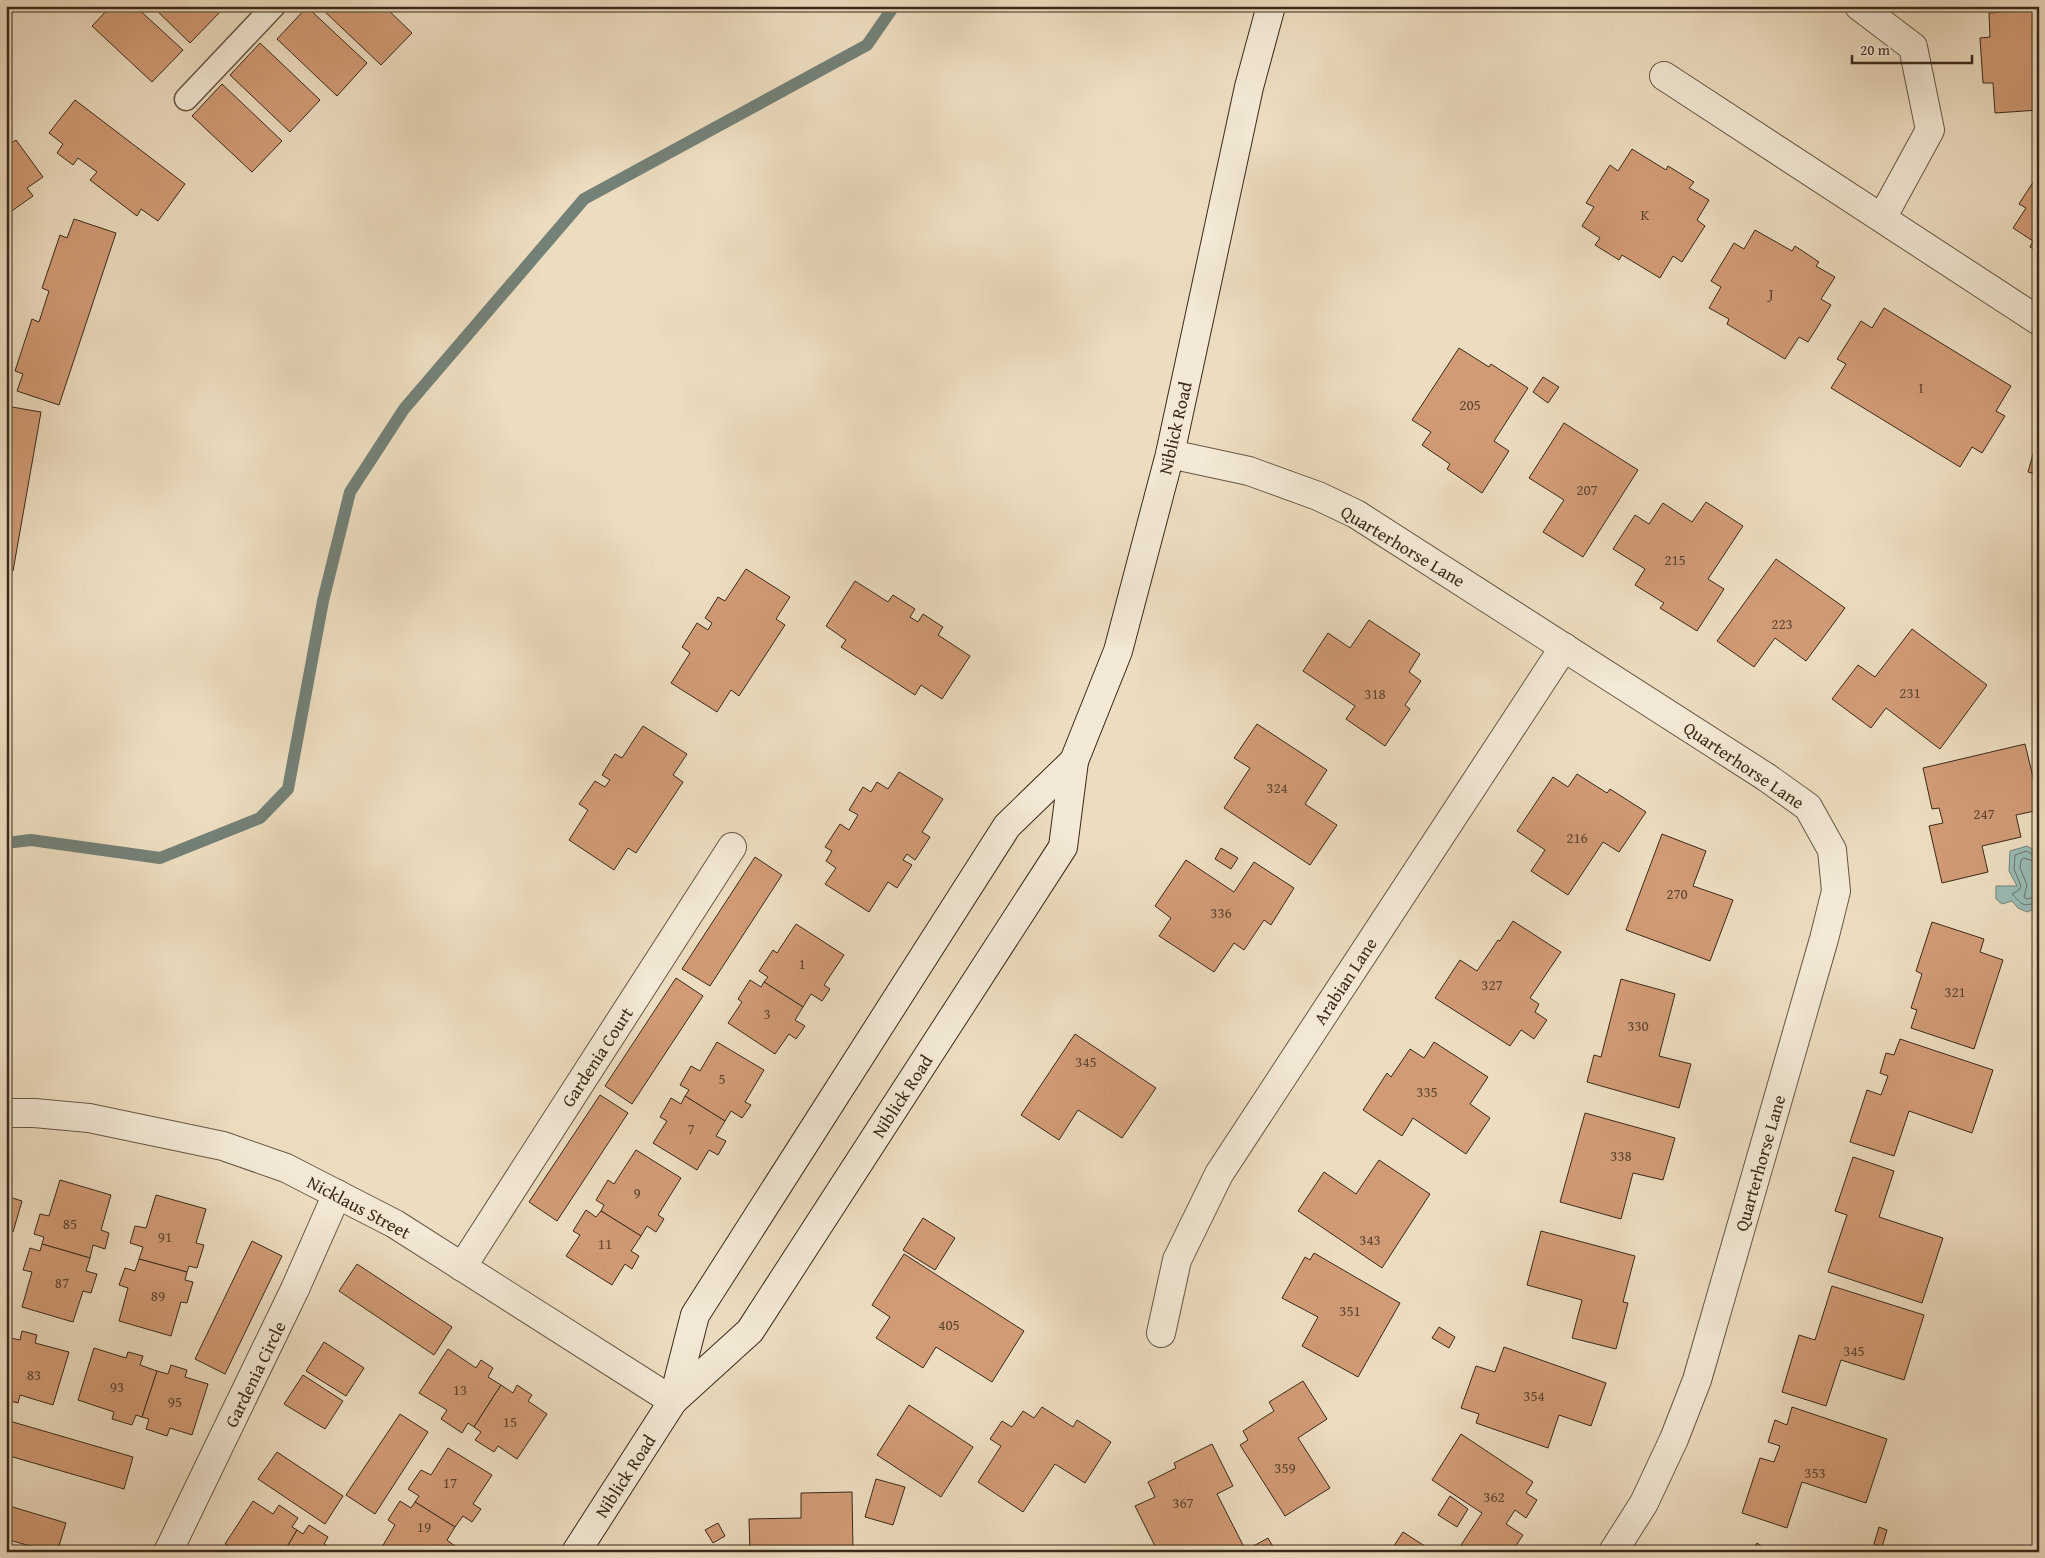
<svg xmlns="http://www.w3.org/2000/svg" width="2045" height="1558" font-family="'Gentium Book Plus',serif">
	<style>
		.water { fill: #99bbb5; stroke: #738177 }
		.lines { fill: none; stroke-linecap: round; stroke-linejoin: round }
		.shore { stroke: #6a7267; stroke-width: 1 }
		.stream { stroke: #738177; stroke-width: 12 }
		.building { fill: #d19b76; stroke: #3a2a19 }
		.service-casing { stroke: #675743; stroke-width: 25 }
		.minor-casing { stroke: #675743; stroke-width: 30 }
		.secondary-casing { stroke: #3a2a19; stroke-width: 30 }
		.service { stroke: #f3e9d6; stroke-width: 22 }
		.minor { stroke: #f3e9d6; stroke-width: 28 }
		.secondary { stroke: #f3e9d6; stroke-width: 28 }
		.labels { text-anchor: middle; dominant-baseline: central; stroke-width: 4; stroke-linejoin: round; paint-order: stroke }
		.number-label { font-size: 15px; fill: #604630 }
		.street-label { font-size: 18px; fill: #3a2a19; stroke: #f3e9d6 }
	</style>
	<rect width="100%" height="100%" fill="#edddc0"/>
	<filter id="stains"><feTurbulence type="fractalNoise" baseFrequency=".004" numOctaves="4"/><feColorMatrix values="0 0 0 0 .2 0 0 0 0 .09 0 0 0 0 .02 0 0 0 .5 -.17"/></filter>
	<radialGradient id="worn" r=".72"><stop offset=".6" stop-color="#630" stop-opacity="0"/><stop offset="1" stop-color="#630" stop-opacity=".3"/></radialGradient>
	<path class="water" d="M2027 846 2037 852 2039 907 2027 912 2018 908 2012 901 2002 904 1996 899V886H2017L2009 871 2010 851Z"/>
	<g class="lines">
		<g class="shore">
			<path d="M2039 857 2026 851 2015 855 2014 869 2021 886 2019 890 2012 894C2026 908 2021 905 2039 903"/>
			<path d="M2039 863 2024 858 2021 860 2020 868 2027 885 2024 897 2027 899 2039 896"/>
		</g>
		<path class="stream" d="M6 843 31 840 160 858 260 818 288 789 323 601 350 492 404 409 584 199 867 45 894 6"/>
	</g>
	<g class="building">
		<path d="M111 6H135L183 50 152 82 92 26Z"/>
		<path d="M152 6H216L221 11 190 43Z"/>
		<path d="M324 6H384L412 33 381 65 322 9Z"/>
		<path d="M307 7 367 63 337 96 277 39Z"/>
		<path d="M2039 10V110L1995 113 1993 83H1983L1980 38 1990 37 1989 13Z"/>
		<path d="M260 43 320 100 290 132 230 75Z"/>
		<path d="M222 84 282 141 252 172 192 116Z"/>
		<path d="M75 100 185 184 158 221 141 209 137 216 90 180 97 172 78 158 73 165 57 153 63 144 49 133Z"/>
		<path d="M16 140 43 177 27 188 33 196 6 215V147Z"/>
		<path d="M1632 149 1666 170 1668 166 1694 182 1689 188 1709 200 1697 220 1705 226 1682 262 1673 256 1660 278 1622 255 1619 260 1595 245 1600 238 1582 226 1594 207 1586 203 1610 165 1618 171Z"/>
		<path d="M2039 173V252L2030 247 2033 241 2013 228 2026 208 2019 204Z"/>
		<path d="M74 219 116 233 59 405 17 391 23 374 15 371 32 319 39 322 49 291 42 288 60 235 67 238Z"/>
		<path d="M1755 230 1792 251 1795 246 1819 262 1816 266 1835 277 1821 299 1831 305 1808 342 1799 337 1785 359 1727 324 1729 319 1709 308 1721 287 1711 281 1734 243 1744 249Z"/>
		<path d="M1884 308 2011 386 1996 411 2005 416 1982 453 1972 447 1960 467 1831 388 1846 364 1837 359 1861 321 1872 328Z"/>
		<path d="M1459 348 1489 367 1491 364 1528 388 1494 441 1509 451 1482 493 1447 469 1450 464 1422 445 1431 432 1412 420Z"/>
		<path d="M1543 377 1559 387 1548 403 1533 392Z"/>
		<path d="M6 406 41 412 13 571 6 570Z"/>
		<path d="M1564 423 1638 470 1583 557 1543 532 1564 500 1529 478Z"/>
		<path d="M2039 433V475L2028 472Z"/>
		<path d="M1706 502 1743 526 1708 579 1724 589 1697 631 1660 608 1664 603 1635 585 1645 569 1613 549 1635 515 1649 524 1663 503 1692 522Z"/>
		<path d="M1776 559 1845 608 1806 661 1775 638 1754 667 1717 641Z"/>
		<path d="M746 569 790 597 776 619 785 625 739 696 731 690 717 712 671 683 690 653 682 647 697 623 708 630 712 623 705 618 718 597 725 601Z"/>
		<path d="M855 581 888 602 893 595 915 609 910 617 918 622 923 614 943 627 938 635 970 656 942 699 921 685 915 695 841 647 846 640 826 626Z"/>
		<path d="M1369 620 1420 654 1409 672 1421 681 1405 705 1410 709 1385 746 1346 719 1355 706 1303 671 1328 633 1350 648Z"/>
		<path d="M1912 629 1987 685 1940 749 1886 708 1871 728 1832 699 1858 665 1875 677Z"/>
		<path d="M1257 724 1327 770 1305 804 1337 825 1310 865 1224 808 1250 768 1234 758Z"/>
		<path d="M643 726 687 754 673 775 683 782 636 853 628 848 614 870 569 840 588 810 579 804 595 781 605 787 610 780 602 775 615 754 622 758Z"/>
		<path d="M2025 744 2039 802V810L2016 815 2021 837 1982 846 1988 872 1942 883 1929 826 1943 823 1939 808 1932 809 1923 768Z"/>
		<path d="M899 772 943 799 922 832 930 837 915 860 907 854 903 860 912 865 897 888 888 882 869 912 825 884 836 868 826 861 832 851 825 847 840 824 849 830 858 815 849 810 863 787 871 792 877 782 888 789Z"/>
		<path d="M1577 774 1607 793 1610 789 1646 812 1619 852 1603 842 1568 895 1531 871 1545 850 1517 831 1553 777 1568 787Z"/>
		<path d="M1662 834 1706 851 1693 886 1733 900 1710 961 1626 930Z"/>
		<path d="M1221 848 1238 858 1231 869 1215 859Z"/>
		<path d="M755 857 782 875 710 986 682 969Z"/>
		<path d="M1186 860 1234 892 1254 862 1294 888 1271 925 1264 920 1244 950 1234 943 1214 972 1159 936 1171 918 1155 906Z"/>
		<path d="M1513 921 1561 952 1530 998 1539 1004 1535 1012 1547 1020 1534 1039 1521 1030 1510 1046 1435 998 1460 960 1477 971 1498 940 1500 941Z"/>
		<path d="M1932 922 1984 939 1980 952 2003 960 1974 1049 1911 1028 1917 1010 1911 1008 1922 974 1916 971Z"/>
		<path d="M796 924 844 955 824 985 830 989 822 1001 811 994 803 1007 764 982 768 977 759 971 773 950 777 953Z"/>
		<path d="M676 978 703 996 632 1104 605 1086Z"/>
		<path d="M1621 979 1675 994 1659 1056 1691 1064 1679 1108 1587 1082 1594 1055 1601 1057Z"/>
		<path d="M750 980 761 987 764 982 803 1007 795 1020 805 1026 796 1039 789 1034 775 1054 728 1023 742 1002 738 999Z"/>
		<path d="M1075 1034 1156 1088 1122 1138 1078 1110 1059 1140 1021 1115Z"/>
		<path d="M1900 1039 1993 1070 1972 1133 1909 1111 1894 1156 1850 1142 1867 1090 1881 1095 1888 1076 1880 1073 1886 1053 1894 1055Z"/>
		<path d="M717 1042 764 1070 745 1102 751 1105 742 1118 731 1111 725 1121 685 1096 689 1090 680 1085 691 1066 700 1071Z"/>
		<path d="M1434 1042 1488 1077 1470 1104 1490 1118 1466 1154 1413 1118 1402 1136 1363 1110 1387 1073 1391 1077 1410 1049 1424 1058Z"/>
		<path d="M600 1095 628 1113 557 1221 529 1202Z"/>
		<path d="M685 1096 725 1121 716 1136 726 1141 718 1155 709 1150 697 1170 653 1143 667 1121 660 1117 671 1098 681 1104Z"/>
		<path d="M1585 1113 1675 1138 1663 1180 1633 1173 1621 1219 1560 1202Z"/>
		<path d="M636 1150 681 1178 658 1215 664 1219 656 1232 647 1226 641 1236 601 1211 604 1205 596 1200 608 1180 614 1184Z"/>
		<path d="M1853 1157 1894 1171 1879 1217 1943 1238 1922 1303 1828 1272 1847 1215 1835 1211Z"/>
		<path d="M1379 1160 1430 1194 1382 1268 1298 1211 1324 1172 1356 1194Z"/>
		<path d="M60 1180 111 1195 101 1230 109 1233 105 1249 93 1245 90 1258 42 1244 44 1237 34 1234 40 1214 49 1216Z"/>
		<path d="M156 1195 206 1209 196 1243 204 1245 197 1268 189 1266 187 1272 139 1259 143 1247 130 1243 135 1226 146 1228Z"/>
		<path d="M6 1196 22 1201 13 1232 6 1230Z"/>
		<path d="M586 1210 596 1217 601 1211 641 1236 631 1251 639 1256 632 1269 625 1264 612 1285 566 1256 580 1235 573 1231Z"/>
		<path d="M923 1218 955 1238 935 1270 903 1250Z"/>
		<path d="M1541 1231 1635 1256 1623 1302 1628 1303 1616 1349 1572 1338 1582 1300 1527 1285Z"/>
		<path d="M252 1241 282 1256 225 1374 195 1359Z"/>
		<path d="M42 1244 90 1258 86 1271 97 1274 91 1293 83 1291 73 1322 22 1307 32 1272 23 1270 30 1248 40 1251Z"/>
		<path d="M1314 1253 1400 1303 1358 1377 1302 1346 1318 1317 1282 1298 1305 1257 1310 1260Z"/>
		<path d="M904 1254 1024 1331 992 1382 936 1347 923 1368 876 1338 890 1317 872 1305Z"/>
		<path d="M139 1259 187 1272 185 1280 193 1282 187 1303 181 1302 171 1336 119 1321 128 1288 119 1285 125 1268 135 1271Z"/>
		<path d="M357 1264 452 1327 434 1355 339 1291Z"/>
		<path d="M1832 1286 1924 1315 1904 1380 1841 1360 1826 1406 1782 1392 1799 1335 1815 1340Z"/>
		<path d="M1439 1327 1455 1337 1449 1348 1432 1338Z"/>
		<path d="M22 1331 37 1335 35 1343 69 1352 53 1405 20 1395 18 1403 6 1400V1337L20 1340Z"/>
		<path d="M324 1342 364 1368 346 1396 306 1371Z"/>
		<path d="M1504 1347 1606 1383 1591 1426 1559 1415 1548 1448 1476 1423 1479 1414 1461 1408 1476 1366 1495 1372Z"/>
		<path d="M94 1348 126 1358 128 1352 143 1356 140 1365 157 1371 142 1417 136 1415 132 1425 112 1419 114 1412 78 1400Z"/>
		<path d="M448 1349 476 1368 481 1360 493 1368 488 1377 501 1385 474 1427 468 1423 462 1433 441 1419 447 1410 419 1393Z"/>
		<path d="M171 1365 187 1370 185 1377 208 1384 192 1435 170 1428 167 1436 146 1429 149 1419 142 1417 157 1371 168 1374Z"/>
		<path d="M303 1375 343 1401 325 1429 284 1404Z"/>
		<path d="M1303 1381 1327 1419 1298 1438 1330 1488 1285 1516 1240 1445 1248 1440 1243 1431 1274 1411 1269 1402Z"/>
		<path d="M501 1385 513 1393 517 1385 532 1395 528 1401 547 1414 517 1459 498 1446 494 1452 475 1440 481 1432 474 1427Z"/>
		<path d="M909 1405 973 1447 941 1497 877 1455Z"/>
		<path d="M1042 1407 1073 1427 1077 1420 1111 1442 1085 1483 1055 1464 1023 1512 978 1482 1001 1446 990 1439 1002 1421 1012 1427 1023 1411 1034 1418Z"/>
		<path d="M1792 1407 1887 1439 1866 1503 1802 1482 1787 1528 1742 1513 1760 1458 1774 1462 1780 1446 1768 1442 1775 1420 1787 1425Z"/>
		<path d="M400 1414 428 1432 375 1514 346 1495Z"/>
		<path d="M6 1420 133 1457 124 1489 6 1455Z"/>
		<path d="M1461 1434 1533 1482 1526 1493 1537 1500 1526 1518 1515 1510 1506 1524 1523 1535 1512 1552H1472L1461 1545 1482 1513 1432 1480Z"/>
		<path d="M1212 1444 1233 1486 1217 1494 1246 1551 1196 1552 1195 1550 1191 1552H1158L1135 1506 1155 1497 1148 1482 1176 1468 1174 1463Z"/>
		<path d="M448 1448 492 1475 473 1504 481 1509 472 1522 463 1516 455 1527 415 1502 419 1496 408 1489 421 1470 431 1475Z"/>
		<path d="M277 1452 343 1496 325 1524 258 1479Z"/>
		<path d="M876 1479 905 1487 893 1525 865 1517Z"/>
		<path d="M852 1492 853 1552H750L749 1519 801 1518V1493Z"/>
		<path d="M1450 1496 1468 1509 1457 1527 1438 1515Z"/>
		<path d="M253 1501 273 1514 279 1505 298 1518 292 1527 297 1530 284 1552H237L225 1544Z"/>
		<path d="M400 1501 411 1508 415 1502 455 1527 447 1540 456 1547 453 1552H379L395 1525 388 1520Z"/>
		<path d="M6 1505 66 1523 57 1552H51L6 1539Z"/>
		<path d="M718 1523 725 1536 713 1543 705 1530Z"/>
		<path d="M309 1525 328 1537 324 1544 336 1552H284L297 1530 303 1534Z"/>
		<path d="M1879 1527 1887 1530 1882 1547 1874 1544Z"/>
		<path d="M1403 1532 1434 1552H1390Z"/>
		<path d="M1268 1538 1276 1552H1250L1248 1549Z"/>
		<path d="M1757 1543 1769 1552H1751Z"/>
	</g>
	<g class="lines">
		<g class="service-casing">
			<path id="service" d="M186 99 274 6"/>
		</g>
		<g class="minor-casing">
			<g id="minor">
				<path d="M1859 6 1913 47 1930 130 1882 218"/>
				<path d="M1664 76 2039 321"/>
				<path d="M1170 454 1249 471 1318 496 1356 514 1766 777 1808 807 1832 850 1836 891 1824 939 1697 1380 1674 1439 1644 1503 1613 1552"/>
				<path d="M6 1113H34L89 1118 223 1146 286 1168 395 1224 673 1401"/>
				<path d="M462 1267 732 847"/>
				<path d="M1161 1333 1177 1260 1219 1174 1564 647"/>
				<path d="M168 1552 295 1289 337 1194"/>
			</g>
		</g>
		<g class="secondary-casing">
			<g id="secondary">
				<path d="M673 1401 695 1315 1007 826 1074 761"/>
				<path d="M576 1552 673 1401 750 1331 1063 847 1074 761 1118 651 1170 454 1249 87 1271 6"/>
			</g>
		</g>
		<use href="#service" class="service"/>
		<use href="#minor" class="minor"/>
		<use href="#secondary" class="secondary"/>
	</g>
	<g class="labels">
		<g class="number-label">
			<text x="1645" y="214">K</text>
			<text x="1771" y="293">J</text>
			<text x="1921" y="387">I</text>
			<text x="1470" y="404">205</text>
			<text x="1587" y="489">207</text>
			<text x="1675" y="559">215</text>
			<text x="1782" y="623">223</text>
			<text x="1910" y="692">231</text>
			<text x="1375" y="693">318</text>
			<text x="1277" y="787">324</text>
			<text x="1984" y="813">247</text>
			<text x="1577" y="837">216</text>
			<text x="1677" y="893">270</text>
			<text x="1221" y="912">336</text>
			<text x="802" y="963">1</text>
			<text x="1492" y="984">327</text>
			<text x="1955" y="991">321</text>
			<text x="767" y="1013">3</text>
			<text x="1638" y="1025">330</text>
			<text x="1086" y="1061">345</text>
			<text x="722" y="1078">5</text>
			<text x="1427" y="1091">335</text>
			<text x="691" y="1128">7</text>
			<text x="1621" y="1155">338</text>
			<text x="637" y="1192">9</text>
			<text x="70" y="1223">85</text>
			<text x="165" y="1236">91</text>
			<text x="1370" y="1239">343</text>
			<text x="605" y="1243">11</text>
			<text x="62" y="1282">87</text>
			<text x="158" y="1295">89</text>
			<text x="1350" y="1310">351</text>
			<text x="949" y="1324">405</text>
			<text x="1854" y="1350">345</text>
			<text x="34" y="1374">83</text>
			<text x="117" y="1386">93</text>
			<text x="460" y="1389">13</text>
			<text x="1534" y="1395">354</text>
			<text x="175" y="1401">95</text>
			<text x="510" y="1421">15</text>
			<text x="1285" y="1467">359</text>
			<text x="1815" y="1472">353</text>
			<text x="450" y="1482">17</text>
			<text x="1494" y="1496">362</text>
			<text x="1183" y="1502">367</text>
			<text x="424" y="1526">19</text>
		</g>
		<g class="street-label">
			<text transform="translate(1175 428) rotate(-77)">Niblick Road</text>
			<text transform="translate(1403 546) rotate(31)">Quarterhorse Lane</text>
			<text transform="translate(1744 765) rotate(34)">Quarterhorse Lane</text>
			<text transform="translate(1345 981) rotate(-57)">Arabian Lane</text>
			<text transform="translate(597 1057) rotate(-57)">Gardenia Court</text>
			<text transform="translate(902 1096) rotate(-57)">Niblick Road</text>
			<text transform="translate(1760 1163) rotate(-74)">Quarterhorse Lane</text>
			<text transform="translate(359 1207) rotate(28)">Nicklaus Street</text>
			<text transform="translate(255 1374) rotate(-64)">Gardenia Circle</text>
			<text transform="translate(625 1476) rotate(-57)">Niblick Road</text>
		</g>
	</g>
	<rect width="2045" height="1558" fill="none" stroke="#edddc0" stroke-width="25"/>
	<rect x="8" y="8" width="2030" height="1543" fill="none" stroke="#3a2a19" stroke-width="2.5"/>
	<rect x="12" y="12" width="2020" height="1533" fill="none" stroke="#3a2a19"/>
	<path d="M1852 55v8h120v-8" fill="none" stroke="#3a2a19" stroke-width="2.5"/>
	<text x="1860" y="55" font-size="15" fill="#3a2a19" stroke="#f3e9d6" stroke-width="4" paint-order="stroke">20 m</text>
	<rect width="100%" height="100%" filter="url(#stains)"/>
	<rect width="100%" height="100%" fill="url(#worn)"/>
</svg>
